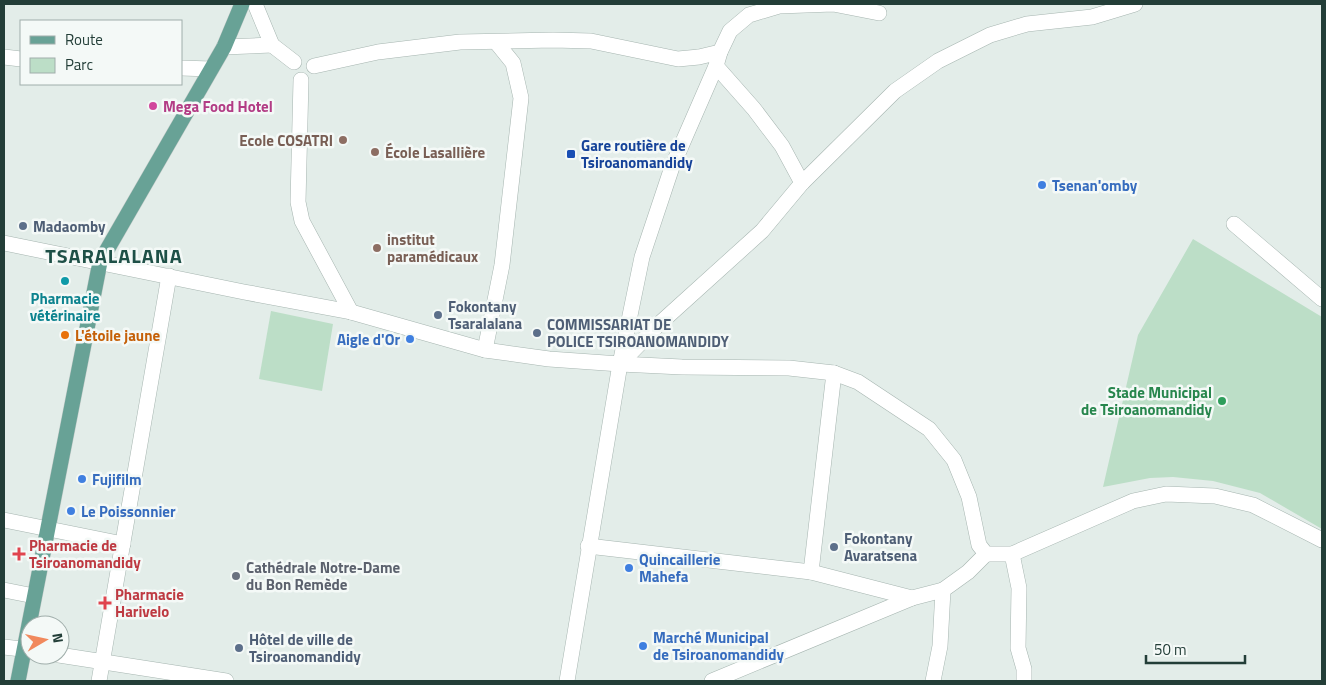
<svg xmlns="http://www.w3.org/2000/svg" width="1326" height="685" font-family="'Titillium Web',sans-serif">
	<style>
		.green { fill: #bcdec7 }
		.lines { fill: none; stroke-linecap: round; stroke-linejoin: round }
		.minor-casing { stroke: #a6b5b0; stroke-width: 16 }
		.major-casing { stroke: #c1c9c7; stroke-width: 16 }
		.minor { stroke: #fff; stroke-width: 15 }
		.major { stroke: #68a296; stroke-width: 15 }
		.hotel-dot { fill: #d1479c; stroke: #f4f9f7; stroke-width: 2 }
		.education-dot { fill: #8d6e63; stroke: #f4f9f7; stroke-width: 2 }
		.transit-dot { fill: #1a4fb4; stroke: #f4f9f7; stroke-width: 2 }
		.shop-dot { fill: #3f7fe0; stroke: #f4f9f7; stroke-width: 2 }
		.service-dot { fill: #5c6f8a; stroke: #f4f9f7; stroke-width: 2 }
		.culture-dot { fill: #0f9aa8; stroke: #f4f9f7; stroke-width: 2 }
		.food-dot { fill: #e8710a; stroke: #f4f9f7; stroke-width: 2 }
		.leisure-dot { fill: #2e9e5b; stroke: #f4f9f7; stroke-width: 2 }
		.health-dot { fill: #e0444e; stroke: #f4f9f7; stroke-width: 2 }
		.worship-dot { fill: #6b7280; stroke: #f4f9f7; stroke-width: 2 }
		.labels { text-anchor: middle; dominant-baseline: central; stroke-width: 5; stroke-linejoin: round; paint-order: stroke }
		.hotel-label { font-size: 15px; font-weight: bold; fill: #b23c85; stroke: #f4f9f7; text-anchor: start }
		.education-label { font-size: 15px; font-weight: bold; fill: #785e54; stroke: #f4f9f7; text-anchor: start }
		.transit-label { font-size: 15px; font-weight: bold; fill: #164399; stroke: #f4f9f7; text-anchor: start }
		.shop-label { font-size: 15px; font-weight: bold; fill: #366cbe; stroke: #f4f9f7; text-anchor: start }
		.service-label { font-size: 15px; font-weight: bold; fill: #4e5e75; stroke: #f4f9f7; text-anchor: start }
		.culture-label { font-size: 15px; font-weight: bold; fill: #0d838f; stroke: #f4f9f7 }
		.food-label { font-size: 15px; font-weight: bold; fill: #c56008; stroke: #f4f9f7; text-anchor: start }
		.leisure-label { font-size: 15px; font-weight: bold; fill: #27864d; stroke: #f4f9f7; text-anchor: end }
		.health-label { font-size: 15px; font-weight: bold; fill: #be3a42; stroke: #f4f9f7; text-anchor: start }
		.worship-label { font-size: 15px; font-weight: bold; fill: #5b616d; stroke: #f4f9f7; text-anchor: start }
		.district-label { font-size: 20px; font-weight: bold; letter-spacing: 1px; fill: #1e5047; stroke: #f4f9f7 }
	</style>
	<rect width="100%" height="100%" fill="#e3ede9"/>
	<g class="green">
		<path d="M1193 239 1322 317V529L1260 493 1213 481 1173 477 1150 478 1103 487 1138 335Z"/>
		<path d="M271 311 333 324 322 391 259 379Z"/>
	</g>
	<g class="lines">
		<g class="minor-casing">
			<g id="minor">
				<path d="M255 4 272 45 294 62"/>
				<path d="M224 47 272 45"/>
				<path d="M4 57 21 59"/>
				<path d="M314 66 378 52 460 42 553 40 591 41 678 59 699 57 720 52 730 31 749 15 779 6 833 4 879 13"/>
				<path d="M716 66 754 109 782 146 802 183"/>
				<path d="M181 68 211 69"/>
				<path d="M301 80 298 202 302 221 351 312"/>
				<path d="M1234 224 1322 299"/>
				<path d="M4 243 244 292 351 312 485 350 549 359 620 364 682 367 789 368 834 373 858 382 929 429 954 460 969 497 979 545 986 554H1012L1133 501 1166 494 1215 496 1253 505 1322 540"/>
				<path d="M485 350 502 265 521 98 513 63 496 42"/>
				<path d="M620 364 658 325 762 231 802 183 895 91 938 61 990 35 1027 24 1092 17 1135 4"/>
				<path d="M4 520 123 544"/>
				<path d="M588 546 811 572 912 598 943 590"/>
				<path d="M1012 554 1019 588 1018 648 1024 669V681"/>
				<path d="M811 572 834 373"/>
				<path d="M4 590 34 596"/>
				<path d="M4 647 30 650"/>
				<path d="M59 655 226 681"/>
				<path d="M99 681 169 276"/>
				<path d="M567 681 620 364 642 257 672 167 716 66 720 52"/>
				<path d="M712 681 912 598"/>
				<path d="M933 681 940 646 943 590 968 572 986 554"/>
			</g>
		</g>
		<g class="major-casing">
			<path id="major" d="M18 681 100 262 224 47 242 4"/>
		</g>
		<use href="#minor" class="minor"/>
		<use href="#major" class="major"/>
	</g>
	<circle class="hotel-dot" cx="153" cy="106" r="5"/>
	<g class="education-dot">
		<circle cx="343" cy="140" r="5"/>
		<circle cx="375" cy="152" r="5"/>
		<circle cx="377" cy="248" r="5"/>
	</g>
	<rect class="transit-dot" x="566" y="149" width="10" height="10" rx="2.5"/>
	<g class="shop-dot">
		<circle cx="1042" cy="185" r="5"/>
		<circle cx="410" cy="339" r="5"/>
		<circle cx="82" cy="479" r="5"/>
		<circle cx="71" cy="511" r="5"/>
		<circle cx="629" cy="568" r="5"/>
		<circle cx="643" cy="646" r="5"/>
	</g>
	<g class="service-dot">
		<circle cx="23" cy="226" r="5"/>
		<circle cx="438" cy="315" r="5"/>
		<circle cx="537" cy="333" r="5"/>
		<circle cx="834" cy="547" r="5"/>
		<circle cx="239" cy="648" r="5"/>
	</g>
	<circle class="culture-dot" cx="65" cy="281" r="5"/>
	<circle class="food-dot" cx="65" cy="335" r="5"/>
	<circle class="leisure-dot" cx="1222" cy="401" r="5"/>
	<g class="health-dot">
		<path d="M16.5 546.5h5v5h5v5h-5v5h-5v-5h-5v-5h5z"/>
		<path d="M102.5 595.5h5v5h5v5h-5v5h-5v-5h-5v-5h5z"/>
	</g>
	<circle class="worship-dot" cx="236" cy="576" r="5"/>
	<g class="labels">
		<g class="hotel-label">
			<text x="163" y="106">Mega Food Hotel</text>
		</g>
		<g class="education-label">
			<text x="333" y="140" text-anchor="end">Ecole COSATRI</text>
			<text x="385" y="152">École Lasallière</text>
			<text x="387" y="239">institut<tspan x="387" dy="17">paramédicaux</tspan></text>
		</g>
		<g class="transit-label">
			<text x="581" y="145">Gare routière de<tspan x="581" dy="17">Tsiroanomandidy</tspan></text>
		</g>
		<g class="shop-label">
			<text x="1052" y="185">Tsenan'omby</text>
			<text x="400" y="339" text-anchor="end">Aigle d'Or</text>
			<text x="92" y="479">Fujifilm</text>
			<text x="81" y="511">Le Poissonnier</text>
			<text x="639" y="559">Quincaillerie<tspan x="639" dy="17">Mahefa</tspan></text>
			<text x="653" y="637">Marché Municipal<tspan x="653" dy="17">de Tsiroanomandidy</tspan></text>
		</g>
		<g class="service-label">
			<text x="33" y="226">Madaomby</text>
			<text x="448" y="306">Fokontany<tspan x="448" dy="17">Tsaralalana</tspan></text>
			<text x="547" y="324">COMMISSARIAT DE<tspan x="547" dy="17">POLICE TSIROANOMANDIDY</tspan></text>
			<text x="844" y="538">Fokontany<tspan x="844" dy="17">Avaratsena</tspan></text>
			<text x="249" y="639">Hôtel de ville de<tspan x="249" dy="17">Tsiroanomandidy</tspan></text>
		</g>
		<g class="culture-label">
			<text x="65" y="298">Pharmacie<tspan x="65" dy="17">vétérinaire</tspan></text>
		</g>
		<g class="food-label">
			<text x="75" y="335">L'étoile jaune</text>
		</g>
		<g class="leisure-label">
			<text x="1212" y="392">Stade Municipal<tspan x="1212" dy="17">de Tsiroanomandidy</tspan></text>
		</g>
		<g class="health-label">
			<text x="29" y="545">Pharmacie de<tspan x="29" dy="17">Tsiroanomandidy</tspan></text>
			<text x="115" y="594">Pharmacie<tspan x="115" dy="17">Harivelo</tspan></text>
		</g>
		<g class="worship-label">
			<text x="246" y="567">Cathédrale Notre-Dame<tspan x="246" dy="17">du Bon Remède</tspan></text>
		</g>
		<g class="district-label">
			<text x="114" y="255">TSARALALANA</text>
		</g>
	</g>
	<rect width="1326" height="685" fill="none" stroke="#233e38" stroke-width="10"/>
	<rect x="20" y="20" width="162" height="65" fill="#f4f9f7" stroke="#a0aeab"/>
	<rect x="30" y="36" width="25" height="8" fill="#68a296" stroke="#a0aeab"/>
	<text x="65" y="45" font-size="15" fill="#233e38">Route</text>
	<rect x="30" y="58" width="25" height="15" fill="#bcdec7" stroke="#a0aeab"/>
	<text x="65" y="70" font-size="15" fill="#233e38">Parc</text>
	<g transform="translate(45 640) rotate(81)"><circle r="24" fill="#f4f9f7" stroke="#a0aeab"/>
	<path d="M0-4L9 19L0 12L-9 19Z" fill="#f1895d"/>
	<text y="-8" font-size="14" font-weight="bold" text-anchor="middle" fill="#233e38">N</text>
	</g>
	<path d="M1146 655v8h99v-8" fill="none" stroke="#233e38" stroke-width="2.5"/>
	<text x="1154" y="655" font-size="15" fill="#233e38" stroke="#f4f9f7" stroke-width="4" paint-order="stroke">50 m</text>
</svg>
